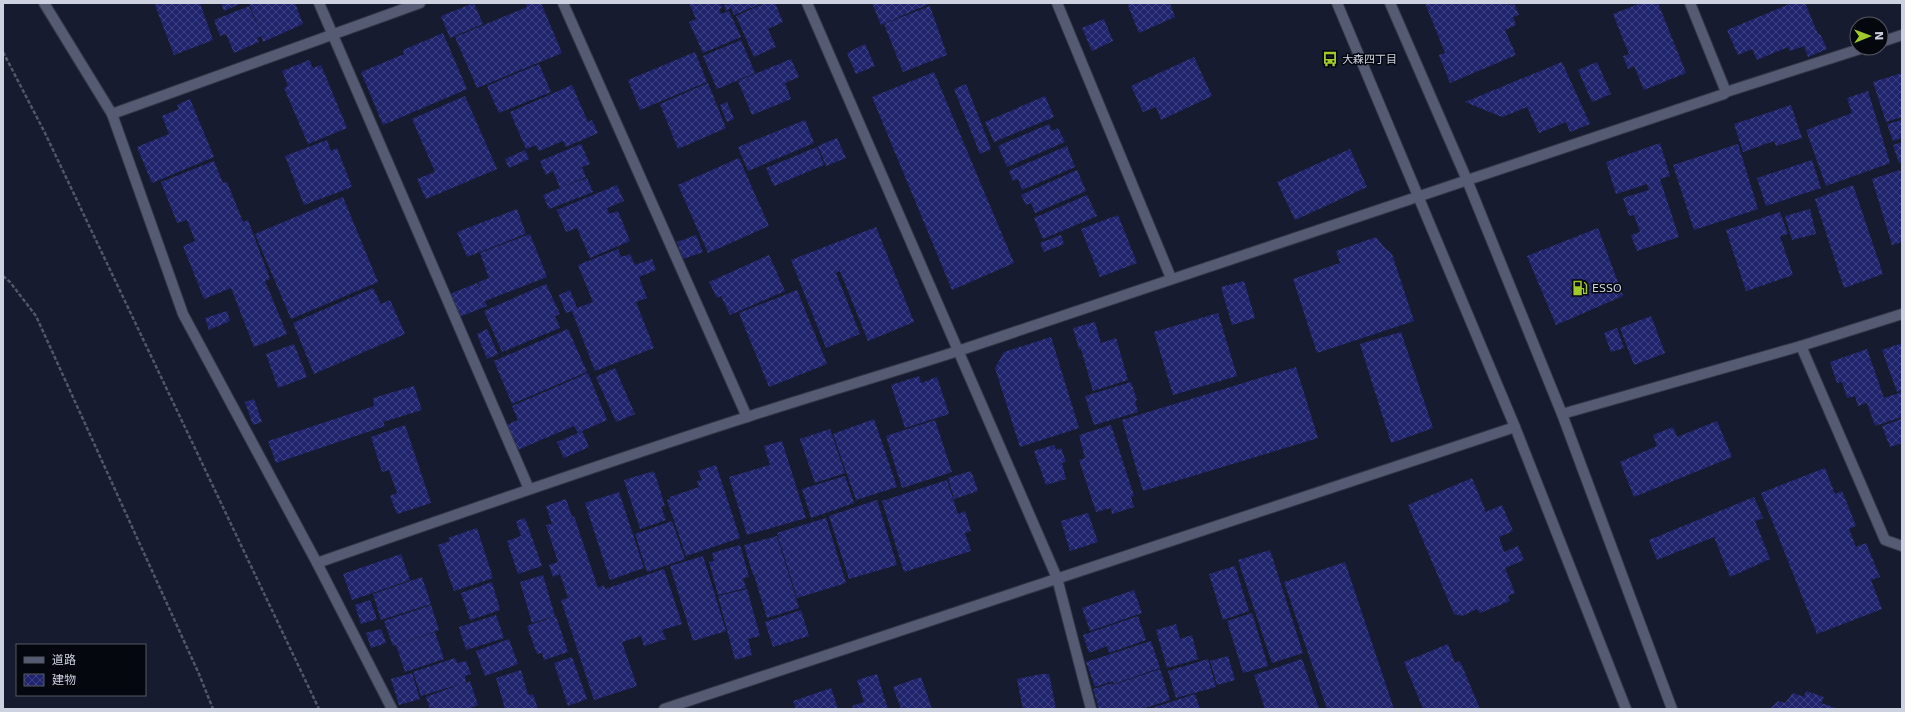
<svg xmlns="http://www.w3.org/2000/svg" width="1905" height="712" font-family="'DejaVu Sans','Noto Sans JP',sans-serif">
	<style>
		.building { fill: url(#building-cross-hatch) }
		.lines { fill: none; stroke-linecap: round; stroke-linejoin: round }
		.minor-casing { stroke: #343747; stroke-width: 12 }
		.tertiary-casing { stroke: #343747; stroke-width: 12 }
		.path { stroke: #525668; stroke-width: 2.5; stroke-dasharray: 4 2; stroke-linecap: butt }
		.minor { stroke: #555b73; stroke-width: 10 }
		.tertiary { stroke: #555b73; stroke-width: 10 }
		.labels { text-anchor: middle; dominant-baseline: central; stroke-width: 3; stroke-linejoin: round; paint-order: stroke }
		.poi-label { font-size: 11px; fill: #ced2e0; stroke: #05070f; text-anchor: start }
	</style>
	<defs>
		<pattern id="building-cross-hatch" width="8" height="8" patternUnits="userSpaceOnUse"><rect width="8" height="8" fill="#20246c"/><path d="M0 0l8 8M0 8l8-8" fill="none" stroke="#3f4381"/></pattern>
	</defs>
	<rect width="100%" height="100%" fill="#171b2f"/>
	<g class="building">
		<path d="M160 3H200L213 40 174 55 155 5Z"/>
		<path d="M221 3H242L224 11Z"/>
		<path d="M249 3H295L303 24 263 42 261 36 257 38 259 42 234 53 226 34 220 36 214 20 249 6 260 31Z"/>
		<path d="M474 3 483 24 450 38 441 16Z"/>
		<path d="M525 3H541L562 53 477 88 455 37 527 7Z"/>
		<path d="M689 3H720L722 8 719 9 721 14 729 11 741 37 703 53 689 22 696 19Z"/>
		<path d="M729 3H763L734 15 731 8 726 11 724 5Z"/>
		<path d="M765 3H775L783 22 768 29 776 47 754 57 736 16Z"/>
		<path d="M872 3H931L881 25Z"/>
		<path d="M1127 3H1170L1175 17 1139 33Z"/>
		<path d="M1425 3H1507L1508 5 1514 3 1519 15 1513 17 1516 25 1505 30 1516 55 1450 83 1439 55 1445 53Z"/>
		<path d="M1641 3H1658L1686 73 1644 90 1634 66 1628 69 1623 56 1629 54 1613 14Z"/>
		<path d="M1792 3H1805L1818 34H1820L1827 49 1808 57 1804 46 1790 51 1788 47 1757 60 1752 49 1738 55 1727 30Z"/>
		<path d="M930 6 947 55 903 72 884 24Z"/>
		<path d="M1104 19 1113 41 1092 51 1082 28Z"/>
		<path d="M443 33 467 89 383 125 361 72 404 54 403 50Z"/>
		<path d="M741 40 755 73 717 89 703 56Z"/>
		<path d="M865 44 875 66 856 74 847 53Z"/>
		<path d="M695 52 707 82 640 110 628 80Z"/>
		<path d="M1194 57 1212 96 1161 120 1156 107 1143 112 1131 86Z"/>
		<path d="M791 59 799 77 785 83 791 99 752 115 738 81Z"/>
		<path d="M309 60 313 68 321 65 347 128 308 144 284 88 288 86 282 71Z"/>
		<path d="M1562 62 1590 124 1570 132 1566 122 1539 133 1527 107 1502 117 1465 102Z"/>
		<path d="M1597 62 1611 94 1592 102 1578 70Z"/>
		<path d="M539 64 551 92 499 113 487 86Z"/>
		<path d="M934 72 1014 263 952 290 872 97Z"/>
		<path d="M1902 73V117L1886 122 1873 82Z"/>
		<path d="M708 83 726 128 678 149 660 104Z"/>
		<path d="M966 84 991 149 980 154 954 89Z"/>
		<path d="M572 85 588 122 592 120 598 133 566 147 563 141 539 151 536 145 526 149 510 112Z"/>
		<path d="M1868 91 1890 163 1826 186 1806 130 1852 113 1847 98Z"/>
		<path d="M465 96 497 169 426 199 417 179 435 172 412 119Z"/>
		<path d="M1045 96 1054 117 994 142 985 122Z"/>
		<path d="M190 99 214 157 152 183 137 147 169 134 162 116 179 109 177 105Z"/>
		<path d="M727 102 734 119 727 122 720 105Z"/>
		<path d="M1791 105 1802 138 1776 146 1774 141 1743 152 1734 124Z"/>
		<path d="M805 120 814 143 748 171 738 147Z"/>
		<path d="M1902 120V138L1893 141 1887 124Z"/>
		<path d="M1049 124 1052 131 1058 128 1065 142 1007 167 998 146Z"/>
		<path d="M837 138 846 158 826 166 818 146Z"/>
		<path d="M327 140 331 151 337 148 352 187 304 205 285 156Z"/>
		<path d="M1902 142V162L1899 163 1893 145Z"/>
		<path d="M1660 143 1670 176 1660 179 1679 237 1637 251 1631 235 1640 232 1634 215 1629 216 1623 198 1649 190 1647 184 1616 194 1606 162Z"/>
		<path d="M581 144 590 164 582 167 586 177 561 187 587 178 593 192 549 209 543 195 560 188 553 171 546 175 540 161Z"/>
		<path d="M1738 144 1758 209 1694 230 1673 165Z"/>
		<path d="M1067 146 1075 167 1022 190 1018 179 1013 181 1009 171Z"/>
		<path d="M817 147 824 165 774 186 766 168Z"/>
		<path d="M1350 149 1367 187 1295 220 1277 182Z"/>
		<path d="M525 150 529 159 509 168 505 159Z"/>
		<path d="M739 158 769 226 708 253 678 185Z"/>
		<path d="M1812 160 1821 188 1766 206 1757 178Z"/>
		<path d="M214 161 223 183 227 182 243 222 248 220 270 279 265 281 287 334 254 347 231 288 204 299 183 246 195 241 187 220 177 223 161 182Z"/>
		<path d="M1077 170 1086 191 1035 213 1031 203 1026 205 1021 195Z"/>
		<path d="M1900 170 1902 177V242L1892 245 1872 179Z"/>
		<path d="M617 185 624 201 607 208 609 214 618 211 630 241 590 258 577 228 566 232 557 210Z"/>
		<path d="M1853 185 1883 274 1844 288 1815 199Z"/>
		<path d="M1087 195 1097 216 1043 239 1034 218Z"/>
		<path d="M343 197 378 282 291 319 255 234Z"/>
		<path d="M517 209 526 234 467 257 457 232Z"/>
		<path d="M1810 209 1816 234 1792 240 1785 216Z"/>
		<path d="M1780 212 1788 234 1780 236 1793 275 1746 291 1726 230Z"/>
		<path d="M1118 215 1137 263 1100 277 1081 229Z"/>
		<path d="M876 227 914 322 868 341 840 271 836 273 860 334 826 348 791 260Z"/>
		<path d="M1598 228 1623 296 1556 325 1527 256Z"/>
		<path d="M530 234 547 277 485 301 487 306 459 317 450 294 477 283 481 291 478 282 489 278 480 253Z"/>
		<path d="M696 235 703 252 683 259 677 242Z"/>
		<path d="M1061 235 1064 244 1044 252 1040 243Z"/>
		<path d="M1376 237 1385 248 1392 254 1414 321 1317 353 1293 279 1340 263 1336 251Z"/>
		<path d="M618 249 621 257 630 254 635 265 652 259 656 270 639 277 647 298 636 302 654 348 595 371 572 311 566 313 559 295 570 290 577 308 593 302 578 265Z"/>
		<path d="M769 255 785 291 730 315 721 296 717 298 709 282Z"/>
		<path d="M1244 281 1255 318 1232 325 1221 287Z"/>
		<path d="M546 284 560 314 555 316 560 328 502 352 484 311Z"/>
		<path d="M373 288 381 304 390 300 405 334 314 374 293 323Z"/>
		<path d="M797 290 827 364 769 387 739 313Z"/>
		<path d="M227 311 230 321 209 330 205 318Z"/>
		<path d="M1218 313 1237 376 1173 395 1154 332Z"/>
		<path d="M1651 316 1665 353 1634 365 1620 328Z"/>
		<path d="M1095 322 1101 343 1116 338 1128 380 1093 391 1081 349H1079L1073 328Z"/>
		<path d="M1617 328 1624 348 1611 352 1604 333Z"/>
		<path d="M487 329 498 354 487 359 477 334Z"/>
		<path d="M568 329 587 372 512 404 494 361Z"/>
		<path d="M1401 332 1433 428 1391 443 1360 344Z"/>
		<path d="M1051 337 1079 428 1020 447 995 368 1004 352Z"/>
		<path d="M1902 343V390L1897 392 1882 350Z"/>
		<path d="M294 344 307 377 278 388 266 354Z"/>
		<path d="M1867 349 1884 398 1902 392V417L1875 426 1867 403 1877 399 1858 406 1855 396 1847 398 1842 382 1837 383 1830 362Z"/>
		<path d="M1296 367 1318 438 1143 491 1122 420Z"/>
		<path d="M615 368 635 414 616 422 596 377Z"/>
		<path d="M588 373 607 420 582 431 589 447 564 458 557 442 578 433 574 426 515 451 504 426 518 420 512 406Z"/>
		<path d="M919 376 921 383 937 377 949 414 905 428 891 385Z"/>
		<path d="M1131 382 1137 400 1135 401 1138 412 1094 425 1085 396Z"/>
		<path d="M414 386 422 410 383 422 385 426 276 463 268 441 374 406 373 398Z"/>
		<path d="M254 399 262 422 253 425 245 402Z"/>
		<path d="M874 419 897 487 856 500 833 434Z"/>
		<path d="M1902 419V443L1890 447 1882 426Z"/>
		<path d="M935 420 952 472 902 488 886 436Z"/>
		<path d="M1717 421 1732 457 1634 497 1620 462 1657 446 1653 435 1673 427 1677 437Z"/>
		<path d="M405 425 431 503 397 514 390 496 397 493 389 470 382 472 371 437Z"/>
		<path d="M1111 425 1134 496 1131 497 1134 507 1112 514 1111 508 1096 512 1079 460 1085 458 1079 435Z"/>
		<path d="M830 429 845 473 815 483 800 439Z"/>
		<path d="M782 441 806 518 747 535 729 477 770 465 764 446Z"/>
		<path d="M1054 445 1056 450 1061 448 1066 462 1062 463 1066 479 1046 485 1034 451Z"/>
		<path d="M716 465 740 538 686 556 667 500 670 499V497L699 487 697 481 702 480 698 471Z"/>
		<path d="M1825 468 1835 494 1842 491 1856 526 1849 529 1856 547 1866 543 1880 577 1871 580 1882 609 1817 634 1761 493Z"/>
		<path d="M654 471 665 506 661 507 666 520 640 529 624 480Z"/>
		<path d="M971 471 978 491 954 499 948 478Z"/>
		<path d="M845 476 854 503 811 518 802 489Z"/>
		<path d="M1472 478 1486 512 1502 505 1513 531 1499 537 1504 552 1518 546 1524 560 1505 568 1515 593 1508 596 1510 601 1480 613 1477 609 1462 616 1454 614 1408 505Z"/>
		<path d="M947 480 958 514 965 511 971 531 965 533 971 551 904 572 882 501Z"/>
		<path d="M619 492 644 568 610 580 585 503Z"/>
		<path d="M1754 497 1763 518 1755 521 1770 559 1730 577 1714 537 1657 560 1649 540Z"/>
		<path d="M566 499 572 517 574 516 598 588 604 585 605 589 664 569 682 624 662 630 666 639 644 646 641 636 622 642 637 686 594 700 561 600 568 598 560 574 553 577 549 565 558 562 546 525 552 524 546 506Z"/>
		<path d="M877 500 897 565 849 579 829 516Z"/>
		<path d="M1088 513 1098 542 1070 551 1061 521Z"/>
		<path d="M525 518 542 566 518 574 507 541 521 536 516 521Z"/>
		<path d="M826 518 846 583 797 598 777 533Z"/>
		<path d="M672 521 685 559 647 572 635 534Z"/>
		<path d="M477 528 493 578 454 591 438 545 450 541 448 538Z"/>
		<path d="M777 536 799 608 767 618 754 575 767 571 753 575 744 545Z"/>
		<path d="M740 545 749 577 743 578 746 588 718 595 709 562 714 561 712 553Z"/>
		<path d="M1270 550 1303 653 1272 663 1238 560Z"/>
		<path d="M401 554 410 580 352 600 343 574Z"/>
		<path d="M703 556 726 631 693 641 670 566Z"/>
		<path d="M1345 562 1394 709H1327L1284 582Z"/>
		<path d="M1235 566 1249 611 1223 620 1209 574Z"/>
		<path d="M543 575 555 616 532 623 520 582Z"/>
		<path d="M422 577 431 604 381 620 373 594Z"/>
		<path d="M492 582 500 610 470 620 461 593Z"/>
		<path d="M747 589 760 636 748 639 752 655 735 660 718 596Z"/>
		<path d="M1134 590 1142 613 1090 631 1082 608Z"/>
		<path d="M370 600 377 619 361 624 355 605Z"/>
		<path d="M431 605 439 630 393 646 384 621Z"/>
		<path d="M801 610 809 636 773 647 765 622Z"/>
		<path d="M1252 613 1268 666 1243 673 1227 621Z"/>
		<path d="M496 615 504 638 466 650 459 627Z"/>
		<path d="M556 616 568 652 544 660 542 653 537 654 527 626Z"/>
		<path d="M1138 616 1146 640 1109 653 1107 646 1089 653 1083 635Z"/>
		<path d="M1176 624 1180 639 1192 635 1198 659 1167 668 1156 630Z"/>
		<path d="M381 629 386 643 371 648 366 633Z"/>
		<path d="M435 632 444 659 405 672 396 645Z"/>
		<path d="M509 639 518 664 485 676 476 651Z"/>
		<path d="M1151 641 1160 668 1114 684 1113 681 1095 687 1086 662Z"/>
		<path d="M1448 644 1455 663 1460 661 1480 709H1423L1404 662Z"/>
		<path d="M1228 656 1235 680 1217 685 1210 661Z"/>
		<path d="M572 657 587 699 568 706 554 663Z"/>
		<path d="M455 658 457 663 466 661 471 674 465 676 466 683 470 681 478 705 468 709H430L426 697 463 683 421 696 413 672Z"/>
		<path d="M1208 659 1216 687 1176 698 1168 671Z"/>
		<path d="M1302 659 1319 709H1265L1254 675Z"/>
		<path d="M1160 669 1170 700 1142 709H1099L1093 689 1112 683 1113 685Z"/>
		<path d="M521 670 528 695 533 694 538 709H505L496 678Z"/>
		<path d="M412 673 420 699 399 705 391 679Z"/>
		<path d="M877 674 888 709H853L852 706 864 702 857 680Z"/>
		<path d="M1042 674H1049L1056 709H1023L1017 679Z"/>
		<path d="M921 677 932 709H901L893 687Z"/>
		<path d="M831 688 838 709H796L793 701Z"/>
		<path d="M1806 691 1824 697 1821 703 1839 709H1770L1778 701 1785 703 1793 693 1804 697Z"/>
		<path d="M1195 694 1200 709H1149Z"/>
	</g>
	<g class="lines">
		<g class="minor-casing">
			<g id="minor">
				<path d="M44 3 112 114 183 314 317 563 392 709"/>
				<path d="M319 3 529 489"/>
				<path d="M563 3 747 417"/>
				<path d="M807 3 1057 578 1091 709"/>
				<path d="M1057 3 1171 278"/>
				<path d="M1690 3 1726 92"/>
				<path d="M1881 42 1902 35"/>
				<path d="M112 114 420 3"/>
				<path d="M1801 346 1885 540 1902 546"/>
				<path d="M317 563C460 513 603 463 747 417 818 394 890 373 961 350 1215 266 1469 179 1724 94L1726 92 1863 48"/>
			</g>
		</g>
		<g class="tertiary-casing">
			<g id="tertiary">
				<path d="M1337 3 1515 427 1626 709"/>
				<path d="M1390 3 1467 180 1562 414 1672 709"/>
				<path d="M1562 414 1801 346 1902 314"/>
				<path d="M664 709 1515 427"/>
			</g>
		</g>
		<g class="path">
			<path d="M3 52 44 131 319 709"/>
			<path d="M3 276 10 282 36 316 199 674 213 709"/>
		</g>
		<use href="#minor" class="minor"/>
		<use href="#tertiary" class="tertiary"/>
	</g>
	<defs>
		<g id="bus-bare" transform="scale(1.2)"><path d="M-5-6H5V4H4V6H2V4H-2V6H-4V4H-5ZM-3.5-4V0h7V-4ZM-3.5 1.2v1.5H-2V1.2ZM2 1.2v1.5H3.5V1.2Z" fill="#a0c92b" stroke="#05070f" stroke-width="2.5" paint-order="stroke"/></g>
		<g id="fuel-bare" transform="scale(1.2)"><path d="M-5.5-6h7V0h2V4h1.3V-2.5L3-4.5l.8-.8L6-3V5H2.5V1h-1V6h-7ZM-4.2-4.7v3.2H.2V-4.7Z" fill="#a0c92b" stroke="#05070f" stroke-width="2.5" paint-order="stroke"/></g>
	</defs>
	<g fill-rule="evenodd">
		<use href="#bus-bare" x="1330" y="59"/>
		<use href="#fuel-bare" x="1580" y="288"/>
	</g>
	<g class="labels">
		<g class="poi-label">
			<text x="1342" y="59">大森四丁目</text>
			<text x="1592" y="288">ESSO</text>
		</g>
	</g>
	<rect width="1905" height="712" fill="none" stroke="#ced2e0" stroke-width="8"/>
	<rect x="16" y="644" width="130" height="52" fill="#05070f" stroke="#555863"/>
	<rect x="24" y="657" width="20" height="6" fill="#555b73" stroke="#555863"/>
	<text x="52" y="664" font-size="12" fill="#ced2e0">道路</text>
	<rect x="24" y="674" width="20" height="12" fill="url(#building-cross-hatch)" stroke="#555863"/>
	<text x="52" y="684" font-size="12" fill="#ced2e0">建物</text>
	<g transform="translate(1869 36) rotate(89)"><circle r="19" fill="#05070f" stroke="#555863"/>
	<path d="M0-3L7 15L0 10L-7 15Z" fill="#a0c92b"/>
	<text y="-6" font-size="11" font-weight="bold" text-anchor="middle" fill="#ced2e0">N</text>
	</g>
</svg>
